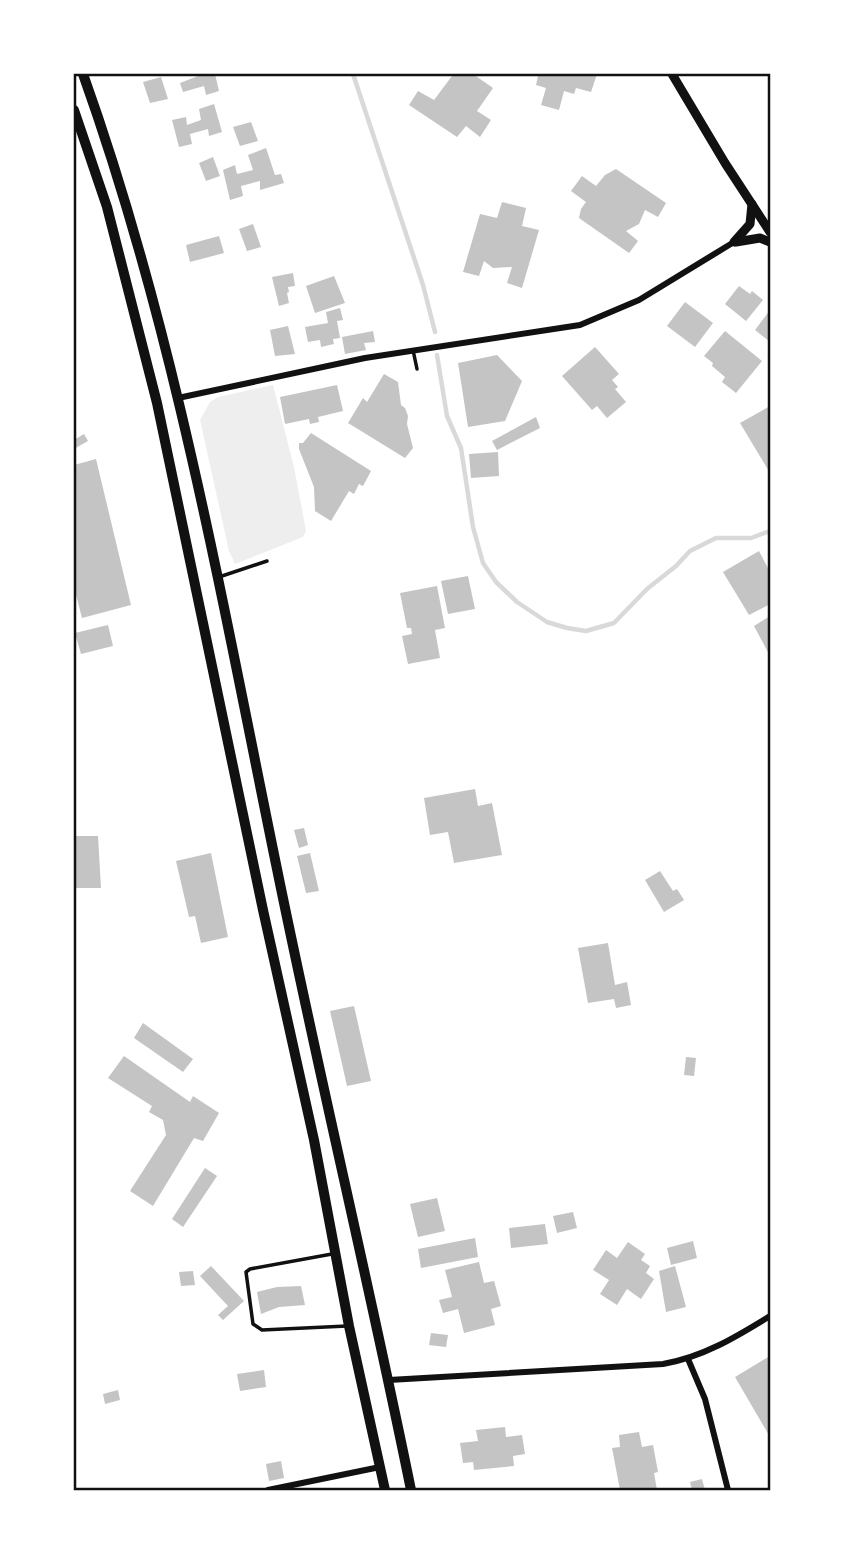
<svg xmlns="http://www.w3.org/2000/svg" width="844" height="1564" font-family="Literata,serif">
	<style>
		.green { fill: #eee }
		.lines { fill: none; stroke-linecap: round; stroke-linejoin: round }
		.stream { stroke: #d9d9d9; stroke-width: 4.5 }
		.building { fill: #c4c4c4 }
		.service { stroke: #111; stroke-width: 3.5 }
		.minor { stroke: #111; stroke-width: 6 }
		.secondary { stroke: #111; stroke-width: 9 }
		.primary { stroke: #111; stroke-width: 10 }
		.neatline { fill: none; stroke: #111; stroke-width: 2.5 }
	</style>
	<rect width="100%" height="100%" fill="#fff"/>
	<path class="green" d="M273 385 294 467 306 531 303 537 235 564 229 551 200 420 210 402 218 397Z"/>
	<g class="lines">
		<g class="stream">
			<path d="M353 74 423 285 435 332"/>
			<path d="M437 355 447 416 461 448 473 527 483 563 496 582 517 602 547 622 567 628 586 631 614 623 647 589 676 566 690 551 716 538H751L770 531"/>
		</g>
	</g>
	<g class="building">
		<path d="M198 74H215L219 91 206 95 204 86 183 92 180 83 198 76Z"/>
		<path d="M448 74H473L493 88 477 111 491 120 480 137 466 126 457 137 409 105 418 91 434 100 452 76Z"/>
		<path d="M531 74H597L591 92 576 88 574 94 564 91 559 110 541 105 546 88 536 85 538 76Z"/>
		<path d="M161 77 168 99 150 103 143 82Z"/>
		<path d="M214 104 222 132 209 136 208 129 190 134 192 144 179 147 172 120 186 117 187 125 201 120 199 109Z"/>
		<path d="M251 122 258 141 240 146 233 127Z"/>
		<path d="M266 148 275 175 281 174 284 183 260 190V181L241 186 243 196 230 200 223 170 235 165 237 174 253 170 248 155Z"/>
		<path d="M213 157 220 176 206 181 199 163Z"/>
		<path d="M616 169 666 203 658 217 645 210 639 224 626 231 638 241 629 253 579 218 581 209 586 202 571 191 582 176 596 186 605 175Z"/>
		<path d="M502 202 526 208 522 226 539 230 522 288 507 283 512 267 493 268 484 261 479 276 463 272 480 214 497 218Z"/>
		<path d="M253 224 261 247 247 251 239 229Z"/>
		<path d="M219 236 224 253 190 262 186 245Z"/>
		<path d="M293 273 295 286 288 287 289 292 287 293 289 303 279 306 272 277Z"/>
		<path d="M334 276 345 303 315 313 306 286Z"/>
		<path d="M739 286 750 294 752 291 763 300 746 321 725 304Z"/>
		<path d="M685 302 713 323 695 347 667 326Z"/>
		<path d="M340 308 343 320 337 321 340 338 333 339 334 344 321 347 320 340 308 342 305 327 328 323 326 312Z"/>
		<path d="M770 310V342L755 330Z"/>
		<path d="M288 326 295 354 275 356 270 330Z"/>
		<path d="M373 331 375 342 364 343 366 350 345 354 342 337Z"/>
		<path d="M725 331 762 361 736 393 722 382 725 377 712 366 713 363 704 356Z"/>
		<path d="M595 347 619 374 612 380 618 387 615 389 626 402 607 418 597 406 592 410 562 376Z"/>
		<path d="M497 355 522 381 505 421 468 427 458 363Z"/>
		<path d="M384 374 398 382 401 405 405 408 408 416 407 424 413 448 405 458 348 423 363 398 367 402Z"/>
		<path d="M337 385 343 411 318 417 319 422 310 424 309 419 285 424 280 397Z"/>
		<path d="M770 406V473L740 423Z"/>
		<path d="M536 417 540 428 497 450 492 441Z"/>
		<path d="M311 433 371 471 363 486 359 484 354 494 349 491 331 521 315 511 314 487 299 449V443H303Z"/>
		<path d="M84 434 88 441 74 449V440Z"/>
		<path d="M498 452 499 476 471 478 469 454Z"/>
		<path d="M96 459 131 605 82 618 74 587V465Z"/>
		<path d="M759 551 770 572V604L749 615 723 572Z"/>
		<path d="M468 576 475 609 448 614 441 581Z"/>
		<path d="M437 586 445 628 435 630 440 658 408 664 402 636 412 634 411 628H407L400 593Z"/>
		<path d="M770 616V656L754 626Z"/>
		<path d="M108 625 113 646 81 654 75 633Z"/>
		<path d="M475 789 478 806 492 803 502 855 454 863 448 832 430 835 424 798Z"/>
		<path d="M304 828 308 845 299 848 294 830Z"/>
		<path d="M74 836H98L101 888H74Z"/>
		<path d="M211 853 228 937 201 943 195 916 189 917 176 861Z"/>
		<path d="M310 853 319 891 306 893 297 856Z"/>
		<path d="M660 871 673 891 677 889 684 900 664 912 645 880Z"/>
		<path d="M608 943 615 985 627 982 631 1005 616 1008 614 999 588 1003 578 948Z"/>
		<path d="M354 1006 371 1081 347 1086 330 1011Z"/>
		<path d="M143 1023 193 1059 183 1072 134 1038Z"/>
		<path d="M124 1056 190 1102 193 1096 219 1113 203 1141 194 1138 153 1206 130 1191 166 1135 163 1120 149 1112 152 1106 108 1078Z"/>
		<path d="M686 1057 696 1058 694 1076 684 1075Z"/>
		<path d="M205 1168 217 1176 183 1227 172 1219Z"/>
		<path d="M437 1198 445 1231 418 1237 410 1204Z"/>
		<path d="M573 1212 577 1228 557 1233 553 1216Z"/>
		<path d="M545 1224 548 1244 511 1248 509 1228Z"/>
		<path d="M475 1238 478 1257 421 1268 418 1249Z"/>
		<path d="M693 1241 697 1258 671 1265 667 1248Z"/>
		<path d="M628 1242 645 1254 641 1260 650 1266 646 1273 654 1279 641 1299 627 1289 617 1305 600 1294 609 1280 593 1270 606 1250 617 1258Z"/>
		<path d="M479 1262 484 1283 494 1281 501 1306 491 1309 495 1325 464 1333 458 1309 443 1313 439 1300 452 1297 445 1270Z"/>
		<path d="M211 1266 244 1301 223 1320 218 1315 228 1306 200 1276Z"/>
		<path d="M675 1266 686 1307 666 1312 659 1271Z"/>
		<path d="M193 1271 195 1285 181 1286 179 1272Z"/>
		<path d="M301 1286 305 1305 279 1307 261 1314 257 1292 277 1287Z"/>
		<path d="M431 1333 448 1335 446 1347 429 1345Z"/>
		<path d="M770 1356V1437L735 1377Z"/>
		<path d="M264 1370 266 1387 240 1391 237 1374Z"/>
		<path d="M118 1390 120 1400 105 1404 103 1394Z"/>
		<path d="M505 1427 506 1437 522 1435 525 1454 513 1456 514 1466 474 1470 473 1462 463 1463 460 1443 478 1441 476 1430Z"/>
		<path d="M639 1432 642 1447 653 1445 658 1472 654 1473 657 1490H631L630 1488 620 1490 612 1448 620 1447 619 1435Z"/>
		<path d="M281 1461 284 1478 269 1481 266 1464Z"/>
		<path d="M702 1479 705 1490H692L690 1482Z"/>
	</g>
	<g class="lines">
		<g class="service">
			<path d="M413 350 417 369"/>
			<path d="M219 577 267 561"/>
			<path d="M332 1254 250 1269 246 1272 253 1324 262 1330 347 1326"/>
		</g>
		<g class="minor">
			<path d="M178 398 365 358 580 325 639 300 734 242"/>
			<path d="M688 1359 705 1399 728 1490"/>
			<path d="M389 1380 663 1364C703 1357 736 1337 770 1316"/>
			<path d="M268 1490 380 1467"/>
		</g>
		<g class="secondary">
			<path d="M672 74 725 163 770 232"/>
			<path d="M734 242 750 224 752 204"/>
			<path d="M736 242 760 238 770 242"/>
		</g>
		<g class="primary">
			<path d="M83 74C175 331 222 601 277 869 319 1076 369 1283 411 1490"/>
			<path d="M74 110 107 207 157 403 263 910 314 1140 349 1326 385 1490"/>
		</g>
	</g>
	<rect width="844" height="1564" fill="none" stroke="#ffffff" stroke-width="150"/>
	<rect x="75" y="75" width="694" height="1414" class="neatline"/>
</svg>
